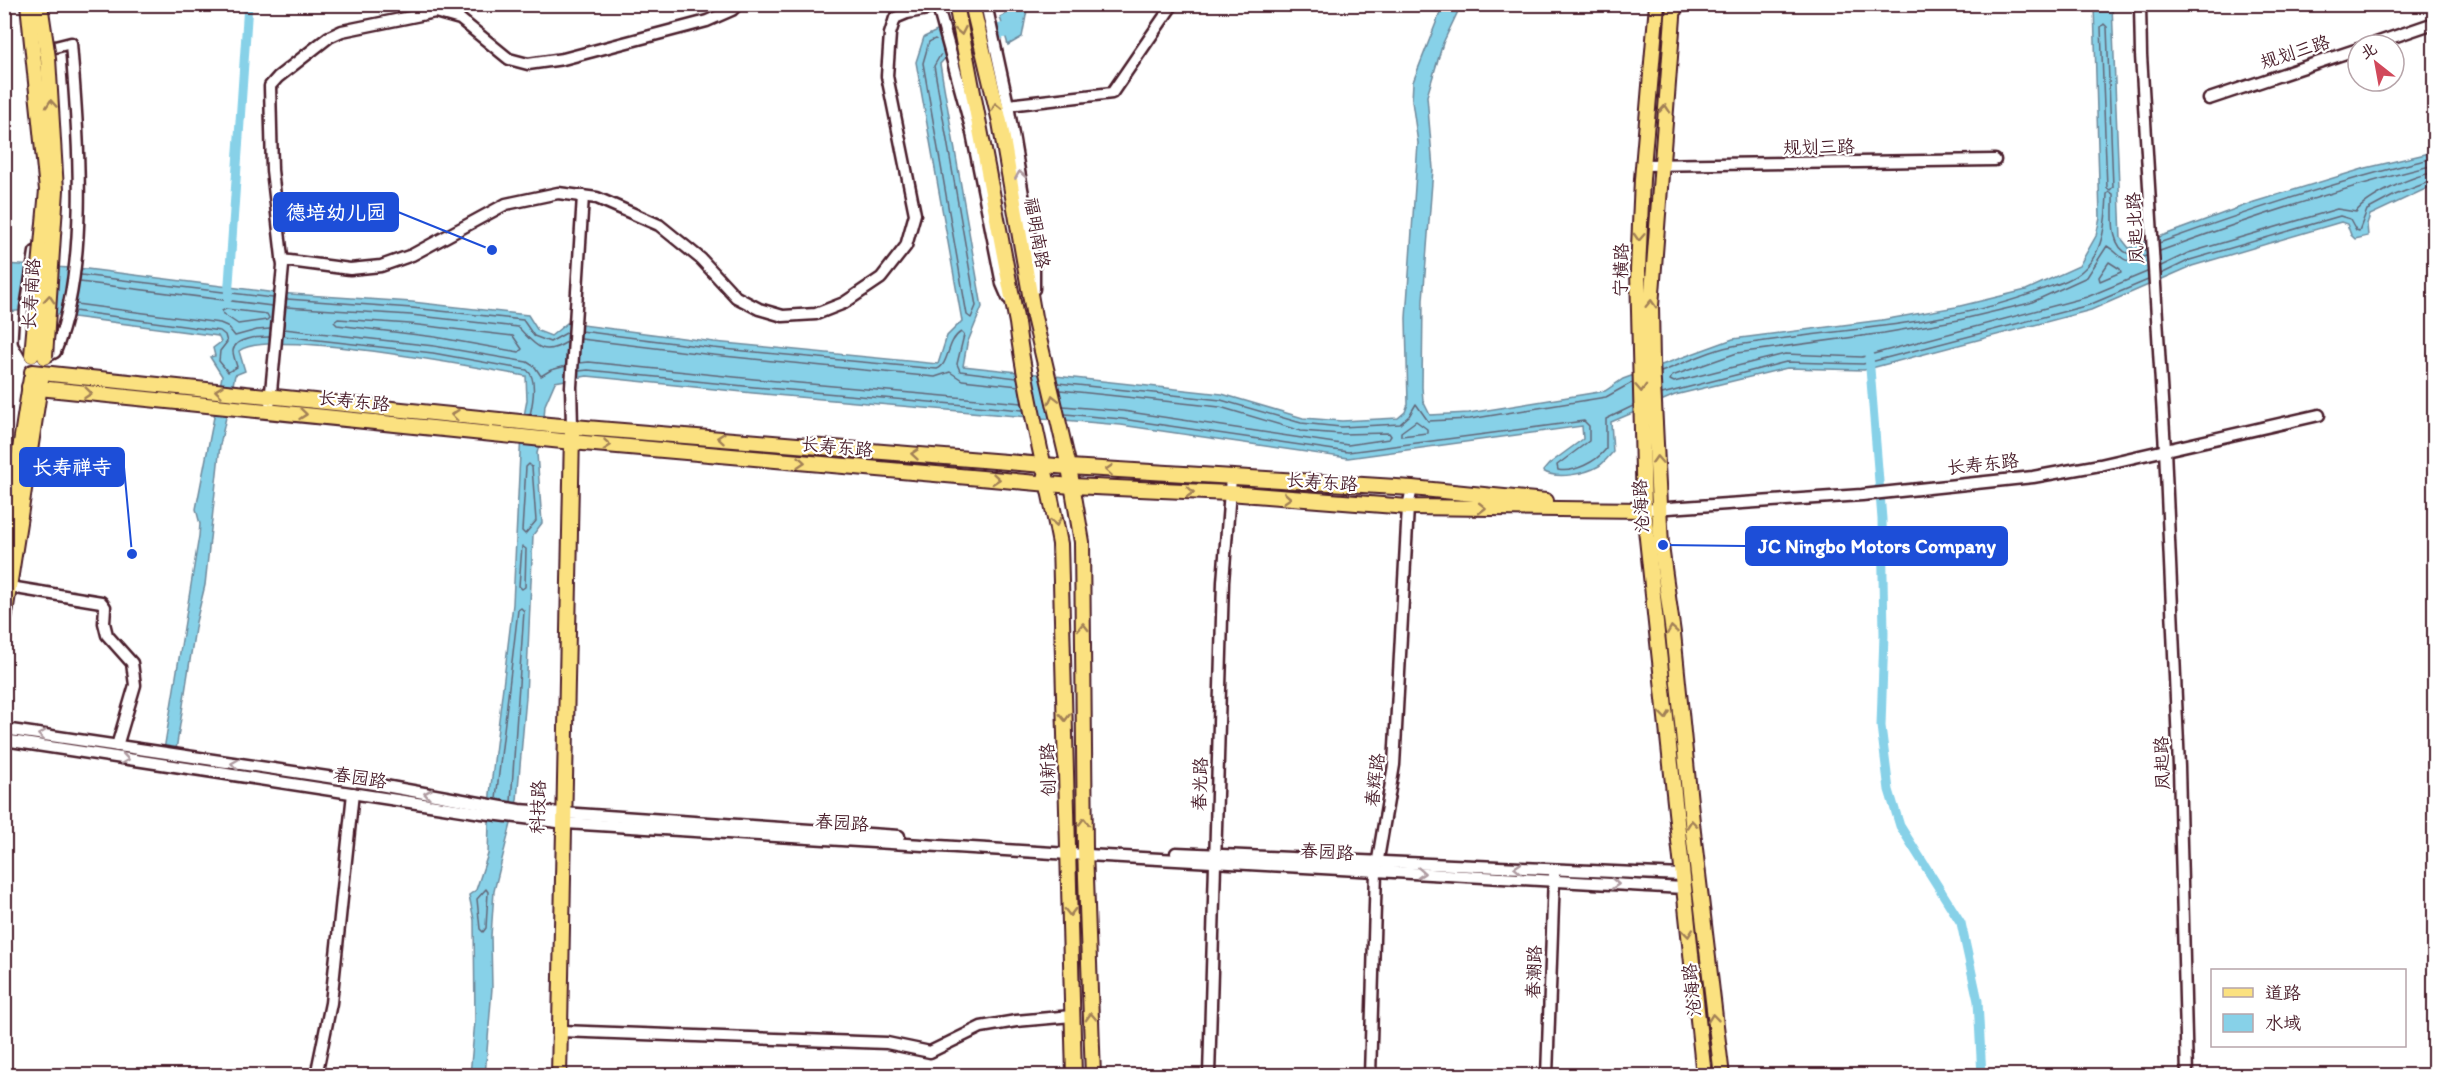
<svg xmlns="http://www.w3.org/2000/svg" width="2439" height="1080" font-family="Itim,'LXGW WenKai TC',sans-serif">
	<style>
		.water { fill: #87d1e8; stroke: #6f8a9c; stroke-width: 1.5 }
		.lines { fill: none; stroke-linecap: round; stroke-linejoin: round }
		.shore { stroke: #626677; stroke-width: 1.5 }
		.canal { stroke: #87d1e8; stroke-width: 9 }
		.river { stroke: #87d1e8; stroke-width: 15 }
		.minor-casing { stroke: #4a1f2b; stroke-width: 15 }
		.major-casing { stroke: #4a1f2b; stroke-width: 18 }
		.minor { stroke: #fff; stroke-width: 10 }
		.major { stroke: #fbe180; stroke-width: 14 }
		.major-bridge-casing { stroke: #4a1f2b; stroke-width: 18; stroke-linecap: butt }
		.major-bridge { stroke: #fbe180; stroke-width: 14 }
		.oneway { stroke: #a28056 }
		.oneway2 { stroke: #ae9aa0 }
		.labels { text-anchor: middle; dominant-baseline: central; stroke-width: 4.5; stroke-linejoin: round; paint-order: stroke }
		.street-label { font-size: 18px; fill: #4a1f2b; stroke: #fff }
		.leader { fill: none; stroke: #1d4ed8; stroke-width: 2 }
		.callout-dot { fill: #1d4ed8; stroke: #fff; stroke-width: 2 }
		.callout { fill: #1d4ed8; stroke: #1d4ed8; stroke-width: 2 }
		.callout-label { font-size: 20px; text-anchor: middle; font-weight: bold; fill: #fff }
	</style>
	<rect width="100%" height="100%" fill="#fff"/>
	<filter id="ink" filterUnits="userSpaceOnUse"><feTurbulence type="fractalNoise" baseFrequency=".0167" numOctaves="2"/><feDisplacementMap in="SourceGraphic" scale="12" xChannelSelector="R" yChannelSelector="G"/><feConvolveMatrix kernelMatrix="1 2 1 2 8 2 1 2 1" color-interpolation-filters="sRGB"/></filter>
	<g filter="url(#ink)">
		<g class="water">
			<path d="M1010 5H1028L1022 37 1008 45 1000 17 1008 13Z"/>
			<path d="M1443 5H1461L1443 43 1427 96 1433 169 1423 300 1422 387 1423 401 1430 415 1469 413 1605 391 1623 379 1733 339 1882 320 1956 307 2026 290 2079 266 2096 236 2100 218 2094 5H2112L2121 238 2129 248 2254 202 2366 168 2434 152V185L2370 215 2367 224 2368 236 2355 239 2351 235 2347 224 2341 222 2192 266 2091 310 1864 370 1787 368 1675 395 1611 422 1613 452C1609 456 1604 463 1599 466 1585 474 1557 480 1543 471L1549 464 1583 439 1582 426 1348 458 1121 425 753 393 587 376 555 382 545 405 543 432 537 453 542 523 533 535 526 697 517 800 494 891 491 936 492 988 485 1076 470 1075 475 1021 474 920 469 895 476 890 488 854 490 794 513 604 521 432 527 400 526 376C480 368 268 327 239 351L245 371 235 375 220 445 205 585 196 622 176 750H164L199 536 200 524 196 509 222 376 210 357 215 356 213 348 221 342 218 336 58 315 52 308 5 312 4 264 87 269 276 293 412 302 528 315 538 331 551 336 567 323 714 342 938 364 947 336 962 321 916 62 924 37 941 29 949 54 940 64 982 307 967 344 963 366 1222 394 1303 418 1342 421 1398 418 1405 412 1408 404 1406 318 1418 143 1412 101 1413 82Z"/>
		</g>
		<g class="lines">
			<g class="shore">
				<path d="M2104 24 2107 27 2113 187 2110 190 2107 188 2101 27Z"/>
				<path d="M935 39 938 41 942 52 934 66 976 306 971 318 967 315 923 63 929 42Z"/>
				<path d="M2159 243C2250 210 2340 180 2434 158"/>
				<path d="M2160 251C2250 218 2341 188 2434 165"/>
				<path d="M2146 256C2119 266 2127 258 2107 246L2087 277 2030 303 1959 320 1884 333 1737 353 1672 376 1670 380 1674 382 1785 354 1862 357 2087 297 2147 272"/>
				<path d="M2109 262 2120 269 2121 272 2100 281 2099 277Z"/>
				<path d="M2161 266 2188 253 2337 209 2356 212C2367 197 2415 174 2434 173"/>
				<path d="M2161 274 2190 260 2340 216 2350 219 2356 230 2359 231 2367 210 2395 195 2434 180"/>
				<path d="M81 275 273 298"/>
				<path d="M80 282 272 306"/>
				<path d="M287 299 412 308 523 320 534 336 550 342 568 332"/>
				<path d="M76 304 220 323 227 326 235 336 257 330 270 329"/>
				<path d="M286 307 411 315 518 327C535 344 541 358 567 342"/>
				<path d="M226 309 267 314 269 318 267 320 238 324 223 314 222 311Z"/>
				<path d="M74 311 220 331 225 335 227 342 220 351 219 361 228 372 237 367C236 362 233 356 233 351 235 337 259 337 269 337"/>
				<path d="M338 319 410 324 513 336 522 349 519 352 435 337 337 325 334 322Z"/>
				<path d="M284 329 434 346 527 362 535 367 541 376 551 370 566 366"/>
				<path d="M581 331 713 348 937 369C950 364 946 341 961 332L964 335 957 364 960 371 1017 378"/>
				<path d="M283 336 433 353 527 370C537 378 533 402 530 415"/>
				<path d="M581 339 713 355 935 377 950 372 962 380 1019 386"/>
				<path d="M579 363 589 362 754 379 1022 403"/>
				<path d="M579 371 588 370 754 387 1023 410"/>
				<path d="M1661 372C1685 363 1712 349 1738 345 1840 328 1949 327 2046 288 2058 284 2074 279 2083 270 2104 252 2106 220 2107 194L2109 192 2113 194C2114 213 2108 246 2129 254L2146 248"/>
				<path d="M1058 383 1221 400 1301 423 1341 427 1400 424 1409 416 1416 404 1428 421 1470 419 1606 397 1633 382"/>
				<path d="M1060 390 1220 407 1301 431 1341 434 1389 433 1391 436 1389 439 1348 445 1123 411 1063 406"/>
				<path d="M1662 394 1786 362 1863 364 2089 305 2148 280"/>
				<path d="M1065 414 1122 419 1348 452 1584 421 1589 426V441L1557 465 1558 470C1574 473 1596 462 1606 449V419L1633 406"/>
				<path d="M1416 421 1427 429V433L1401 436V432Z"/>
				<path d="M529 464 532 467 536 521 525 534 522 531 526 467Z"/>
				<path d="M522 546 526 549 525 587 522 589 519 586Z"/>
				<path d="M496 799 518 610 521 608 524 611 511 802"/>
				<path d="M486 889 488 892 486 928 483 932 480 929 477 899Z"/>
			</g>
			<g class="canal">
				<path d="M228 298 248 4"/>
				<path d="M1869 356 1882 519 1884 634 1881 726 1889 790 1900 826 1961 923 1978 1001 1982 1076"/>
			</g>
			<path class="river" d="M935 48 1013 28 1019 4"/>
			<g class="minor-casing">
				<g id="minor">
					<path d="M986 4 1008 105 1034 260V289"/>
					<path d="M2140 4 2141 55 2165 449 2179 767 2187 1076"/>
					<path d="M938 7 971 128 1002 284 1008 298"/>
					<path d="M1674 7 1691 4"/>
					<path d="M2370 45 2434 23"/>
					<path d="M39 51 71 43C78 136 90 265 55 352L45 357"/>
					<path d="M2209 99 2358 49"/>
					<path d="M1008 105 1112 93 1173 4"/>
					<path d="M1643 165 1995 160"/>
					<path d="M282 260 350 269 381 266 412 255 506 204 558 193 597 198 659 225 701 259 736 297 759 309 783 316 816 314 844 303 881 278 906 246 915 214 887 76 890 34 895 18 907 13 938 7 939 4"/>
					<path d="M32 355 24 341 26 308 35 252"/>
					<path d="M270 402 283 266 272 170 270 86 278 77 329 37 342 31 435 12 460 19 509 59 528 64 563 59 707 21 732 10 738 4"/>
					<path d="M572 426 571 387 583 196"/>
					<path d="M1653 509 1862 495 2033 477 2100 465 2319 415"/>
					<path d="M10 587 101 602 105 607 104 623 107 635 132 663 135 685 117 746"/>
					<path d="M4 729 368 783 519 810 899 836"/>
					<path d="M4 740 482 813 566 823 1069 854 1683 888"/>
					<path d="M1176 853 1682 875"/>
					<path d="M560 1031 887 1043 930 1052 981 1027 1016 1021 1072 1016"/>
					<path d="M316 1076 331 1003 353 793"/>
					<path d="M1209 1076 1223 582 1231 478"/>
					<path d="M1370 1076 1376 871 1394 765 1408 507 1412 488"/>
					<path d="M1547 1076 1554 875"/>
				</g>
			</g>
			<g class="major-casing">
				<g id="major">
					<path d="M956 4 1017 323C1026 397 1046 470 1060 544L1074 1076"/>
					<path d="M972 4 1000 122 1034 317 1069 467 1082 542 1085 849 1093 1076"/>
					<path d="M1657 4 1642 179 1638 271 1644 510 1704 1076"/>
					<path d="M1674 4 1651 306 1652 362 1661 546 1673 633 1693 832 1722 1076"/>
					<path d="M32 372 549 425 1069 467 1412 488 1546 501"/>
					<path d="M29 387 572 442 1072 486 1229 493 1408 507 1644 510"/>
					<path d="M4 553 31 378"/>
					<path d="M4 620 41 379"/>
					<path d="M559 1076 572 433"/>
				</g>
			</g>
			<use href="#minor" class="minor"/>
			<use href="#major" class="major"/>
			<g class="major-bridge-casing">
				<g id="major-bridge">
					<path d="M28 4 47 190 32 355"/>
					<path d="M40 4 48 58 56 190 45 357"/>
				</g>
			</g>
			<use href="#major-bridge" class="major-bridge"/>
		</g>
		<defs><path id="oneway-chevron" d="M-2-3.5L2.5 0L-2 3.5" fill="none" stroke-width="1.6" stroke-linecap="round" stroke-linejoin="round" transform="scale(1.5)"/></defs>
		<g class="oneway">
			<use href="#oneway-chevron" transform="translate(961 31) rotate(79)"/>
			<use href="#oneway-chevron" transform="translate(51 104) rotate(-94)"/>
			<use href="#oneway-chevron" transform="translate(996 107) rotate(-102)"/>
			<use href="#oneway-chevron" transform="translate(1665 109) rotate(-86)"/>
			<use href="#oneway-chevron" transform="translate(1639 237) rotate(93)"/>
			<use href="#oneway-chevron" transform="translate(49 299) rotate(-86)"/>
			<use href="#oneway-chevron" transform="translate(1651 304) rotate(-88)"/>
			<use href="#oneway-chevron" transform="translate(1641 388) rotate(87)"/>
			<use href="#oneway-chevron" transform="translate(219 391) rotate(-174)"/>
			<use href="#oneway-chevron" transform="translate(88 393) rotate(6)"/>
			<use href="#oneway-chevron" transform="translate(1053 399) rotate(-104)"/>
			<use href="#oneway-chevron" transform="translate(303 414) rotate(6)"/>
			<use href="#oneway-chevron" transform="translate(455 415) rotate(-174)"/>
			<use href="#oneway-chevron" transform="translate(721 438) rotate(-175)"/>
			<use href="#oneway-chevron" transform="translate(607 445) rotate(5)"/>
			<use href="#oneway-chevron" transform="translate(915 454) rotate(-175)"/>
			<use href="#oneway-chevron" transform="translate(1657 460) rotate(-93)"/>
			<use href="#oneway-chevron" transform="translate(801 462) rotate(5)"/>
			<use href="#oneway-chevron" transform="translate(1109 470) rotate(-176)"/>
			<use href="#oneway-chevron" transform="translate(996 479) rotate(5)"/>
			<use href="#oneway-chevron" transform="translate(1190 492) rotate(3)"/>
			<use href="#oneway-chevron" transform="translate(1287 498) rotate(4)"/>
			<use href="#oneway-chevron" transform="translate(1482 508) rotate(1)"/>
			<use href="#oneway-chevron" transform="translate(1056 522) rotate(80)"/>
			<use href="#oneway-chevron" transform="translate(1083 627) rotate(-90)"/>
			<use href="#oneway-chevron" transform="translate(1672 630) rotate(-99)"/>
			<use href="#oneway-chevron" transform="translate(1665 715) rotate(84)"/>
			<use href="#oneway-chevron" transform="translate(1065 717) rotate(88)"/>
			<use href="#oneway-chevron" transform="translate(1084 822) rotate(-90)"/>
			<use href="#oneway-chevron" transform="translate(1692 824) rotate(-96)"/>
			<use href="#oneway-chevron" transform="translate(1070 912) rotate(89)"/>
			<use href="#oneway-chevron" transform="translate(1688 933) rotate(84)"/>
			<use href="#oneway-chevron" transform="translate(1091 1017) rotate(-92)"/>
			<use href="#oneway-chevron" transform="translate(1713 1018) rotate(-96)"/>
		</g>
		<g class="oneway2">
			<use href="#oneway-chevron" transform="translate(1020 175) rotate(-99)"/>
			<use href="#oneway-chevron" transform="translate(42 735) rotate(-172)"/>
			<use href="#oneway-chevron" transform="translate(125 759) rotate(9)"/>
			<use href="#oneway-chevron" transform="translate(235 764) rotate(-172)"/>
			<use href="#oneway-chevron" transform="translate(428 794) rotate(-170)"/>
			<use href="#oneway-chevron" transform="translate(1518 868) rotate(-177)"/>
			<use href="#oneway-chevron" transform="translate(1421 873) rotate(3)"/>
			<use href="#oneway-chevron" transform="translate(1615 884) rotate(3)"/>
		</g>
	</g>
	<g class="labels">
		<g class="street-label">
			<text transform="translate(2295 52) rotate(-18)">规划三路</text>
			<text transform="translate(1819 147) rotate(-1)">规划三路</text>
			<text transform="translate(2135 228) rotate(-93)">凤起北路</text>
			<text transform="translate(1037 233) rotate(80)">福明南路</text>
			<text transform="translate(1621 270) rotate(-89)">宁横路</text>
			<text transform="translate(31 294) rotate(-86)">长寿南路</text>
			<text transform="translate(354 401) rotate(6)">长寿东路</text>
			<text transform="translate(837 447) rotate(5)">长寿东路</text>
			<text transform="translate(1983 464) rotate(-6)">长寿东路</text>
			<text transform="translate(1322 482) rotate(4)">长寿东路</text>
			<text transform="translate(1641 506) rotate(-93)">沧海路</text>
			<text transform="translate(2162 763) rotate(-92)">凤起路</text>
			<text transform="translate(1048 770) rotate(-92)">创新路</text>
			<text transform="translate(360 778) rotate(9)">春园路</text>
			<text transform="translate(1375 780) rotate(-83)">春辉路</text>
			<text transform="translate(1200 784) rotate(-88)">春光路</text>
			<text transform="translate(538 807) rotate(-88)">科技路</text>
			<text transform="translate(842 823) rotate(4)">春园路</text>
			<text transform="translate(1327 852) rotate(3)">春园路</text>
			<text transform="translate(1534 972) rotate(-88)">春潮路</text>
			<text transform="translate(1692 990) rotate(-96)">沧海路</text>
		</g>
	</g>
	<path class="leader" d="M492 250L398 212M132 554L124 467M1663 545L1746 546"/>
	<g class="callout-dot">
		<circle cx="492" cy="250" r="6"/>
		<circle cx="132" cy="554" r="6"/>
		<circle cx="1663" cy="545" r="6"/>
	</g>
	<g class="callout">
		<rect x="274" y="193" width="124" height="38" rx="6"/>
		<rect x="20" y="448" width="104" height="38" rx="6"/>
		<rect x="1746" y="527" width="261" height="38" rx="6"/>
	</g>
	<g class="callout-label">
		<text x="336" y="219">德培幼儿园</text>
		<text x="72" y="474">长寿禅寺</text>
		<text x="1877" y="553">JC Ningbo Motors Company</text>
	</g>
	<rect width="2439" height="1080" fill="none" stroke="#fff" stroke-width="24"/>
	<rect x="12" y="12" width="2415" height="1056" fill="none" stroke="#4a1f2b" stroke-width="2" filter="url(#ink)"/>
	<rect x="2211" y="969" width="195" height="78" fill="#ffffff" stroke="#b7a5aa" stroke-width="1.5"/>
	<rect x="2223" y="988" width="30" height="9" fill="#fbe180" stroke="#b7a5aa" stroke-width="1.5"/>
	<text x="2265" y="999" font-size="18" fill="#4a1f2b">道路</text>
	<rect x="2223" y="1014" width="30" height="18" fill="#87d1e8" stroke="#b7a5aa" stroke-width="1.5"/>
	<text x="2265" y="1029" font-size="18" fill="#4a1f2b">水域</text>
	<g transform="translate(2376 63) rotate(329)"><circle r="28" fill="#ffffff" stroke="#b7a5aa" stroke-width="1.5"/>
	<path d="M0-4.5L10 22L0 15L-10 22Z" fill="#d1495b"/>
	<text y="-9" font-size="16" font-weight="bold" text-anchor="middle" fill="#4a1f2b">北</text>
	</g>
</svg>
